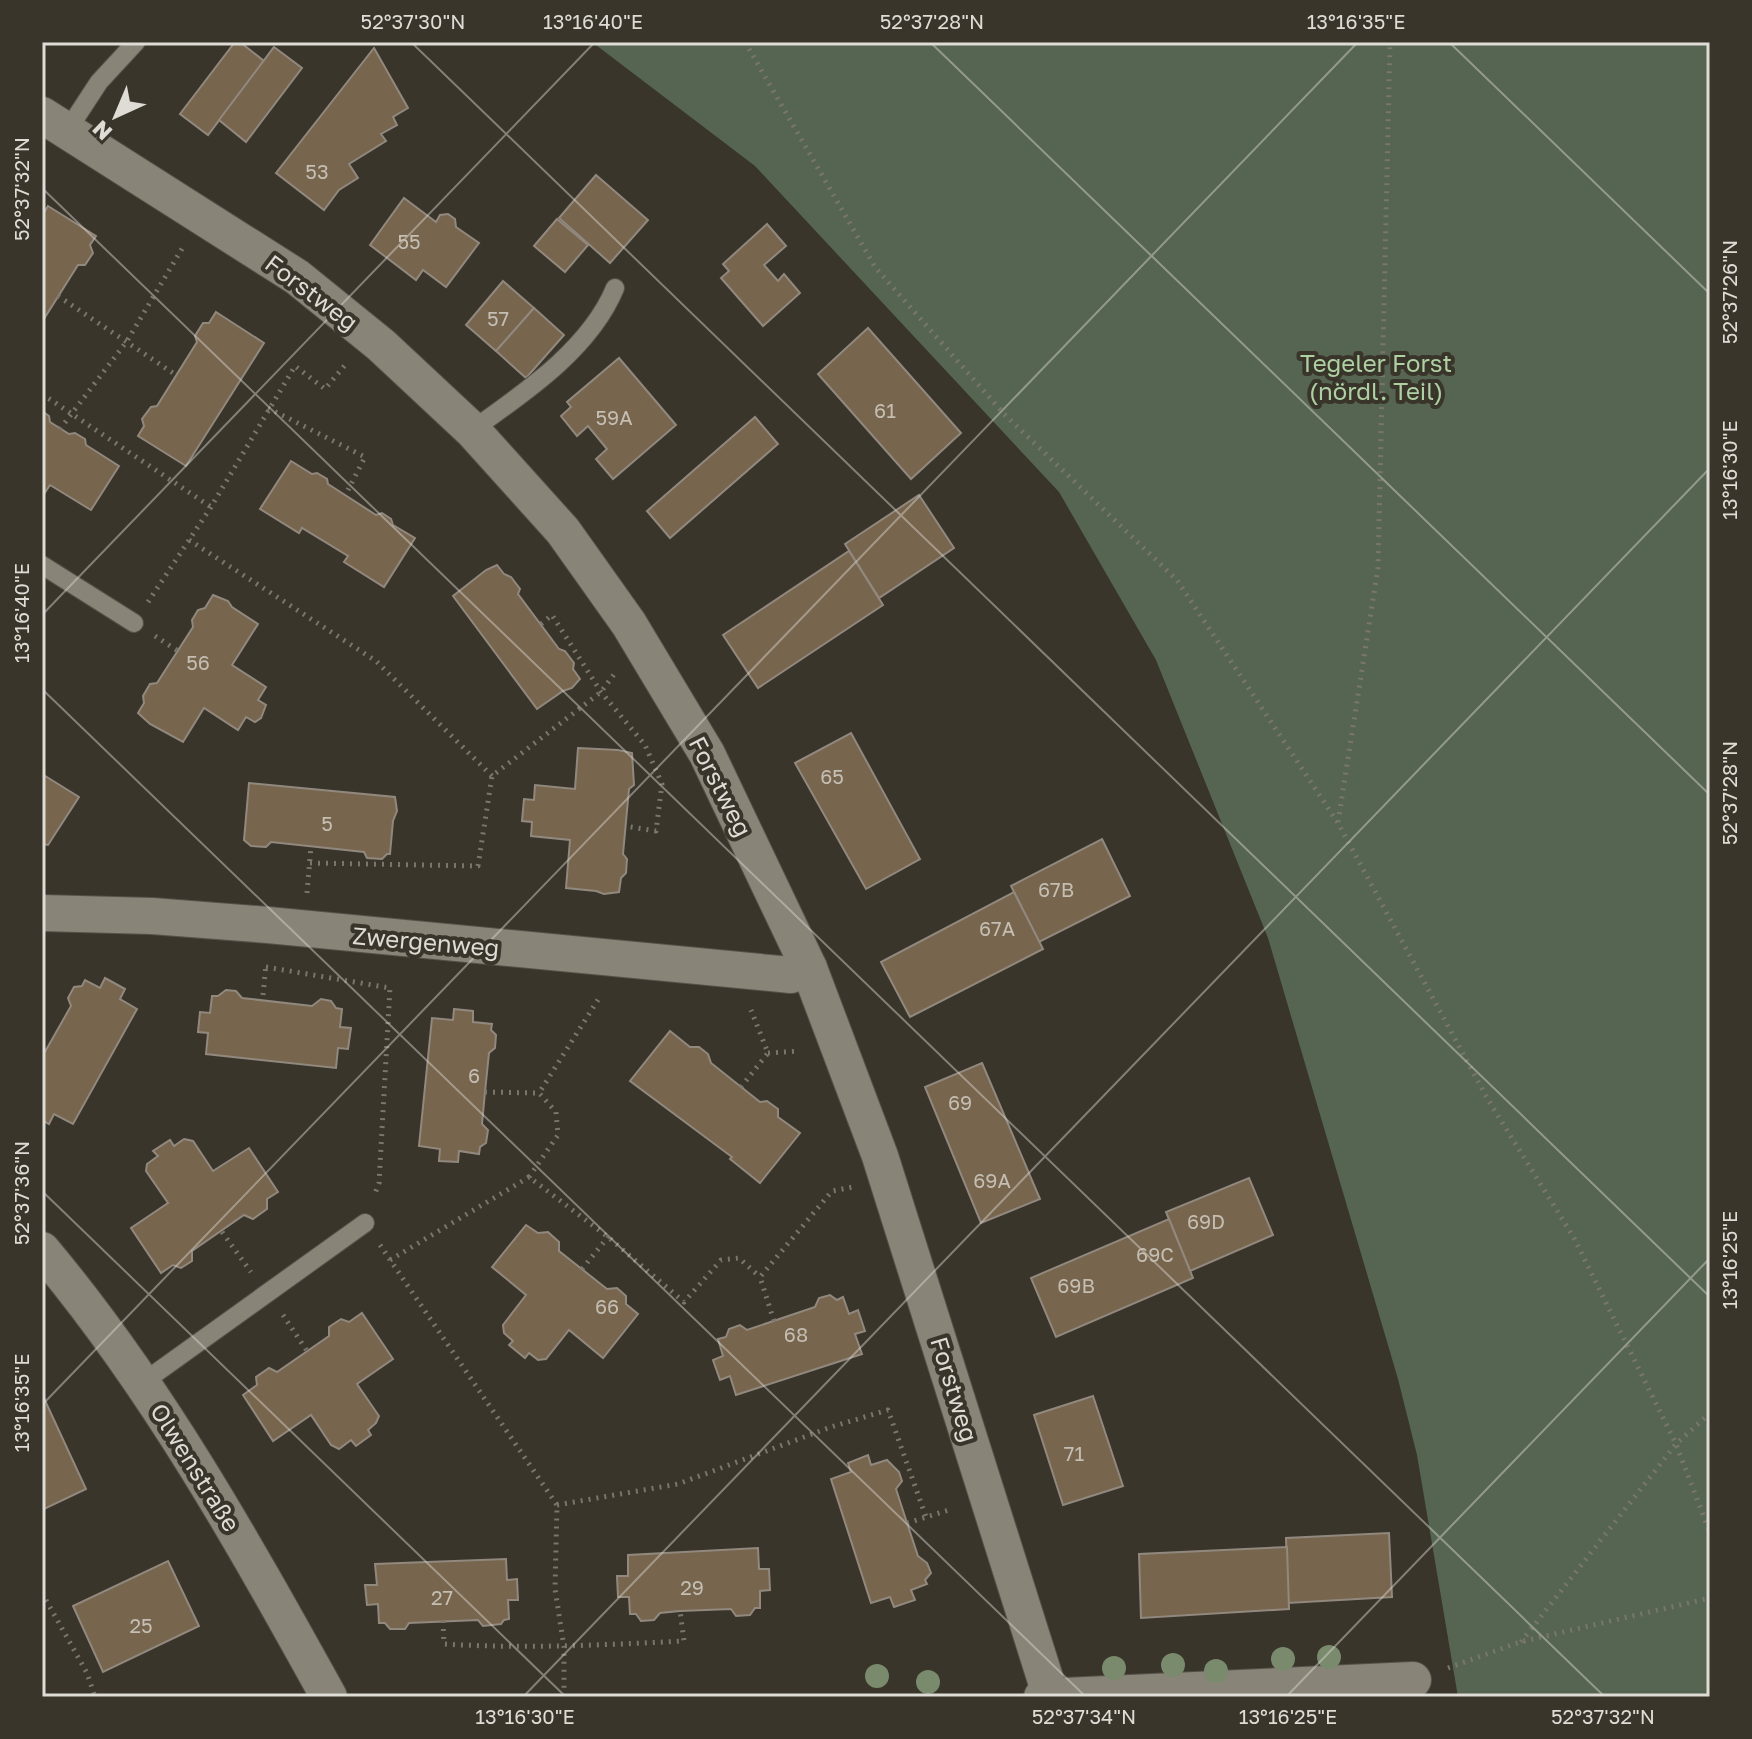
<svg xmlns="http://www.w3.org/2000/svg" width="1752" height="1739" font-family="'Golos Text',sans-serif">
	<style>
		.green { fill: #566551 }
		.building { fill: #77654e; stroke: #91887e; stroke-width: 2 }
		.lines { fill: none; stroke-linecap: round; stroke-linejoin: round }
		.lane-casing { stroke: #555249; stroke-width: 20 }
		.street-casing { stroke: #555249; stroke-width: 38 }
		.path { stroke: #79766d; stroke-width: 5; stroke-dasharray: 2 6; stroke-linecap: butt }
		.lane { stroke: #888478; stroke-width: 18 }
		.street { stroke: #888478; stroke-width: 36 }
		.tree { fill: #798a6d }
		.ticks { fill: none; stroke: #dedcd5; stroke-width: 2; stroke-opacity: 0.45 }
		.labels { text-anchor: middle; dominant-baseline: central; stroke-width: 8; stroke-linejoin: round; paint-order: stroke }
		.number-label { font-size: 20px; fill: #c4beb3 }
		.street-label { font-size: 24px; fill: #dedcd5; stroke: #39352b }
		.park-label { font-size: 24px; fill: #aed0a3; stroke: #39352b }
		.neatline { fill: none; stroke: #dedcd5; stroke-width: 3 }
		.ticks-label { font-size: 20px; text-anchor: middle; fill: #dedcd5 }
	</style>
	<rect width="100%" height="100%" fill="#39352b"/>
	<path class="green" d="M592 42H1710V1697H1458L1417 1455 1398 1379 1268 938 1156 660 1059 492 755 166Z"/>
	<g class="building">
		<path d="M235 42H240L264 61 208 135 180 114Z"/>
		<path d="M274 47 302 68 246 142 219 120Z"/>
		<path d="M374 48 408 108 393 117 397 125 381 134 386 141 349 164 358 178 339 190 324 210 276 173Z"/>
		<path d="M596 175 648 220 610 263 559 218Z"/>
		<path d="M404 198 436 222 440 215 448 214 455 219 456 227 479 243 446 287 423 270 416 280 370 245Z"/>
		<path d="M48 206 96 236 90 245 93 253 85 265H78L42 322V216Z"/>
		<path d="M557 219 588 245 565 272 534 246Z"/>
		<path d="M767 224 786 246 764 265 778 281 784 274 800 293 763 326 721 278 729 271 723 264Z"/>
		<path d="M503 281 534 308 496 351 466 325Z"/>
		<path d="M534 308 564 335 526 378 496 351Z"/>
		<path d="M216 312 264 343 186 466 138 436 144 426 142 419 151 407 157 406 197 342 195 336 203 323H209Z"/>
		<path d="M868 328 961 433 911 479 818 374Z"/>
		<path d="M619 358 676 425 613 479 596 459 607 449 588 426 577 436 561 416 571 407 567 402Z"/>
		<path d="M42 411 49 416 50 422 69 434 75 433 85 439 86 445 119 466 91 510 50 485 42 497Z"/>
		<path d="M755 417 778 444 670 538 647 511Z"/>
		<path d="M291 461 312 474 317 473 327 479 328 484 376 515 382 513 391 519 393 525 415 538 384 587 344 562 348 556 302 528 299 533 260 509Z"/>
		<path d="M919 495 954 548 879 598 845 544Z"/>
		<path d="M849 551 883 605 758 688 723 635Z"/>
		<path d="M497 565 504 574 511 577 520 589 518 594 559 649 565 651 574 663 573 669 580 679 572 688 563 691 537 709 453 596 486 570Z"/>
		<path d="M213 595 228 601 232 607 258 624 232 665 266 687 258 700 266 705 261 718 255 722 246 717 238 730 204 708 183 742 150 724 138 713 144 703 143 696 150 684 157 683 193 627 192 620 198 610 205 608Z"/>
		<path d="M851 733 920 859 866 889 795 763Z"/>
		<path d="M578 748 618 750 632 753 634 785 629 789 623 854 627 859 626 873 621 878 619 892 604 894 596 891 566 888 570 840 531 836 532 822 522 821 524 799 534 800 535 785 575 789Z"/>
		<path d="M42 774 79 797 48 845 42 844Z"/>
		<path d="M249 783 395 797 397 811 393 821 390 854H387L382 859 367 858 364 852 271 842 266 847 251 846 244 840Z"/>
		<path d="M1102 839 1130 896 1039 942 1011 886Z"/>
		<path d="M1014 892 1043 949 910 1017 881 962Z"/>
		<path d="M105 978 125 989 120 999 137 1009 73 1124 54 1114 49 1124 42 1120V1057L71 1006 68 998 74 987 82 986 85 980 100 988Z"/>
		<path d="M226 990 236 991 242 998 312 1006 321 999 331 1001 336 1008 342 1009 340 1027 351 1028 348 1049 338 1048 336 1068 206 1054 208 1033 198 1032 200 1012 210 1013 212 996H218Z"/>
		<path d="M454 1009 473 1011V1022L492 1024 491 1030 496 1035 495 1048 489 1053 485 1092 482 1124 488 1130 486 1143 480 1147 479 1154 459 1151 458 1162 439 1161 440 1149 419 1146 432 1018 453 1020Z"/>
		<path d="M670 1031 690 1047H699L708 1054 711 1063 760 1102 767 1101 778 1109V1117L800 1133 760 1183 730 1159 732 1157 630 1081Z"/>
		<path d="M982 1063 1040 1199 981 1223 925 1087Z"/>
		<path d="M184 1139 193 1141 213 1171 249 1148 278 1192 267 1199V1209L253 1219 244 1215 192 1251V1261L181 1268 173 1265 161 1273 131 1228 168 1203 146 1171 147 1164 158 1156 153 1151 170 1140 174 1146Z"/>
		<path d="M1249 1178 1273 1235 1190 1271 1166 1212Z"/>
		<path d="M1169 1219 1193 1278 1056 1337 1031 1278Z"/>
		<path d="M526 1225 538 1233 548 1232 559 1242V1251L607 1289 617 1288 626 1296V1304L638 1314 603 1358 569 1330 546 1359 538 1360 529 1353 525 1358 509 1345 513 1341 504 1333 503 1325 526 1295 492 1267Z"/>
		<path d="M830 1295 837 1300 843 1297 849 1314 858 1310 865 1331 855 1334 862 1354 736 1395 730 1376 720 1380 713 1360 723 1356 718 1339 726 1337 729 1329 740 1325 747 1330 815 1307 819 1298Z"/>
		<path d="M362 1313 393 1359 357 1384 379 1416 376 1423 368 1430 371 1435 356 1446 351 1440 339 1449 331 1445 311 1415 273 1441 243 1395 257 1385 256 1377 269 1368 277 1372 329 1336V1327L341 1319 349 1322Z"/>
		<path d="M42 1394 86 1489 42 1510Z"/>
		<path d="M1093 1396 1123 1486 1063 1505 1034 1415Z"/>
		<path d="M868 1455 871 1465 887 1460 899 1472 902 1481 896 1489 907 1523 918 1556 927 1563 931 1573 925 1580 927 1584 911 1590 915 1600 894 1607 890 1597 871 1603 831 1479 851 1472 848 1463Z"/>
		<path d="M1389 1533 1392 1597 1288 1603 1286 1538Z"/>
		<path d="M1287 1547 1289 1609 1141 1618 1139 1554Z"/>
		<path d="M758 1548 759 1569H769L770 1590 760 1591V1608H755L750 1615 736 1616 731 1609 680 1611 660 1613 654 1620 641 1621 636 1614H630L629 1597H618L617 1576H628V1555Z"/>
		<path d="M506 1559 507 1580 517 1579 518 1600H508L509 1619 504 1620 501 1624 483 1626 478 1620 409 1623 405 1629H390L385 1623H379L378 1604 367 1605 365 1585H377L375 1564Z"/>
		<path d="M168 1561 199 1626 103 1672 73 1606Z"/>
	</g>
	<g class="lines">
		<g class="lane-casing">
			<g id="lane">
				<path d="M67 131 99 82 136 42"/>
				<path d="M472 430C524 393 590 349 615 288"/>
				<path d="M42 565 134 623"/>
				<path d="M142 1383 365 1223"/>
			</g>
		</g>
		<g class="street-casing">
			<g id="street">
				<path d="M42 115 297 277 381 345 472 430 563 531 629 624 707 754 809 968 880 1156 1051 1697"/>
				<path d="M42 913 152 916 268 925 791 975 809 968"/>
				<path d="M42 1250C157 1387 243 1542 329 1697"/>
				<path d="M1042 1697 1413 1680"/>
			</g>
		</g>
		<g class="path">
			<path d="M745 42 875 267 1004 414 1177 580 1338 823 1487 1098 1574 1238 1676 1444 1710 1533"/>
			<path d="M58 296 176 375"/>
			<path d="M42 394 211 507"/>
			<path d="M268 408 365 457 348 490"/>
			<path d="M60 429 127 341 183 247"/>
			<path d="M189 540 376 661 492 776"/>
			<path d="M148 602 211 507 295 366 325 389 346 364"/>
			<path d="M541 624 552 615 601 692 645 745 662 784 656 831 625 826"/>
			<path d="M155 636 178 651"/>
			<path d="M1338 822 1378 568 1390 42"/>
			<path d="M310 863 478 866 492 776 601 692 615 673"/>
			<path d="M307 893 311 846"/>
			<path d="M266 967 390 988 379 1183 374 1196"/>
			<path d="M263 995 266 964"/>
			<path d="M768 1053 800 1051"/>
			<path d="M741 1087 768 1053 751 1010"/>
			<path d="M485 1092 539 1093"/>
			<path d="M529 1177 558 1135 556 1112 539 1093 601 995"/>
			<path d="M222 1232 251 1272"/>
			<path d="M380 1245 557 1505 555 1589 564 1647V1692"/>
			<path d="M390 1260 529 1177 608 1237 684 1302 721 1260 739 1258 760 1277"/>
			<path d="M582 1269 608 1237"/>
			<path d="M283 1315 307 1351"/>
			<path d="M774 1321 760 1277 832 1191 853 1187"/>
			<path d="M557 1505 678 1484 831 1427 888 1410 926 1517"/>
			<path d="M907 1523 952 1509"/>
			<path d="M42 1593 87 1673 95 1697"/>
			<path d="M443 1621 444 1644C524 1649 603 1645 684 1641L680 1611"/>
			<path d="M1521 1642 1676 1444 1710 1413"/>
			<path d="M1448 1668 1520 1642 1710 1598"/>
		</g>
		<use href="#lane" class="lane"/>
		<use href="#street" class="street"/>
	</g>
	<g class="tree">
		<circle cx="1329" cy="1657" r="12"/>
		<circle cx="1283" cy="1659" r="12"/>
		<circle cx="1173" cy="1665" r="12"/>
		<circle cx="1114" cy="1668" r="12"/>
		<circle cx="1216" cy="1671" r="12"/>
		<circle cx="877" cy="1676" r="12"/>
		<circle cx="928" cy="1682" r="12"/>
	</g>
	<path class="ticks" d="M411 42 1710 1297M930 42 1710 795M1449 42 1710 294M42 188 1605 1697M42 615 595 42M42 689 1086 1697M42 1191 566 1697M42 1405 1358 42M42 1692 47 1697M523 1697 1710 468M1286 1697 1710 1258"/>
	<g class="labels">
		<g class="number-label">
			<text x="317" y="171">53</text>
			<text x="409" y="241">55</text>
			<text x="498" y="318">57</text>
			<text x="885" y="410">61</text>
			<text x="614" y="417">59A</text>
			<text x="198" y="662">56</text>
			<text x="832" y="776">65</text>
			<text x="327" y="823">5</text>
			<text x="1056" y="889">67B</text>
			<text x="997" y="928">67A</text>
			<text x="474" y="1075">6</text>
			<text x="960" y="1102">69</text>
			<text x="992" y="1180">69A</text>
			<text x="1206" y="1221">69D</text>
			<text x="1155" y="1254">69C</text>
			<text x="1076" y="1285">69B</text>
			<text x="607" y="1306">66</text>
			<text x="796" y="1334">68</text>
			<text x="1074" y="1453">71</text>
			<text x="692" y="1587">29</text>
			<text x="442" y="1597">27</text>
			<text x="141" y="1625">25</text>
		</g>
		<g class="street-label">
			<text transform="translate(312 292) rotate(37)">Forstweg</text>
			<text transform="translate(721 786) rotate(63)">Forstweg</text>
			<text transform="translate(426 941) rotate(5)">Zwergenweg</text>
			<text transform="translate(955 1389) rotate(73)">Forstweg</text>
			<text transform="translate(196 1467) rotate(58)">Olwenstraße</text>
		</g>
		<g class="park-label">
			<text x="1376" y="362">Tegeler Forst<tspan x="1376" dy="28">(nördl. Teil)</tspan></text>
		</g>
	</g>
	<rect width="1752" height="1739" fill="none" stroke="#39352b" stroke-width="88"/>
	<g transform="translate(116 116) rotate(224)" stroke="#39352b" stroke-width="6" paint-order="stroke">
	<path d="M0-6L14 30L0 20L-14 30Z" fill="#dedcd5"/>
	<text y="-12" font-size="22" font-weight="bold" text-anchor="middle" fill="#dedcd5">N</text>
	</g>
	<rect x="44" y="44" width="1664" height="1651" class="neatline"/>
	<g class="ticks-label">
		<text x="413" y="29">52°37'30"N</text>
		<text x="593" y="29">13°16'40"E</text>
		<text x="932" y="29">52°37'28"N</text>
		<text x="1356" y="29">13°16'35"E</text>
		<text transform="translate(22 189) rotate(-90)" y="7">52°37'32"N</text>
		<text transform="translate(1730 292) rotate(-90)" y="7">52°37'26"N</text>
		<text transform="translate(1730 470) rotate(-90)" y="7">13°16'30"E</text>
		<text transform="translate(22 613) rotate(-90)" y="7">13°16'40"E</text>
		<text transform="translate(1730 793) rotate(-90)" y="7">52°37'28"N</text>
		<text transform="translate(22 1193) rotate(-90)" y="7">52°37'36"N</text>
		<text transform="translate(1730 1260) rotate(-90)" y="7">13°16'25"E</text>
		<text transform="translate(22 1403) rotate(-90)" y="7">13°16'35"E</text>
		<text x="525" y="1724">13°16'30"E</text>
		<text x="1084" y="1724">52°37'34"N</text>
		<text x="1288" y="1724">13°16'25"E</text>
		<text x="1603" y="1724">52°37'32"N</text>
	</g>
</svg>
